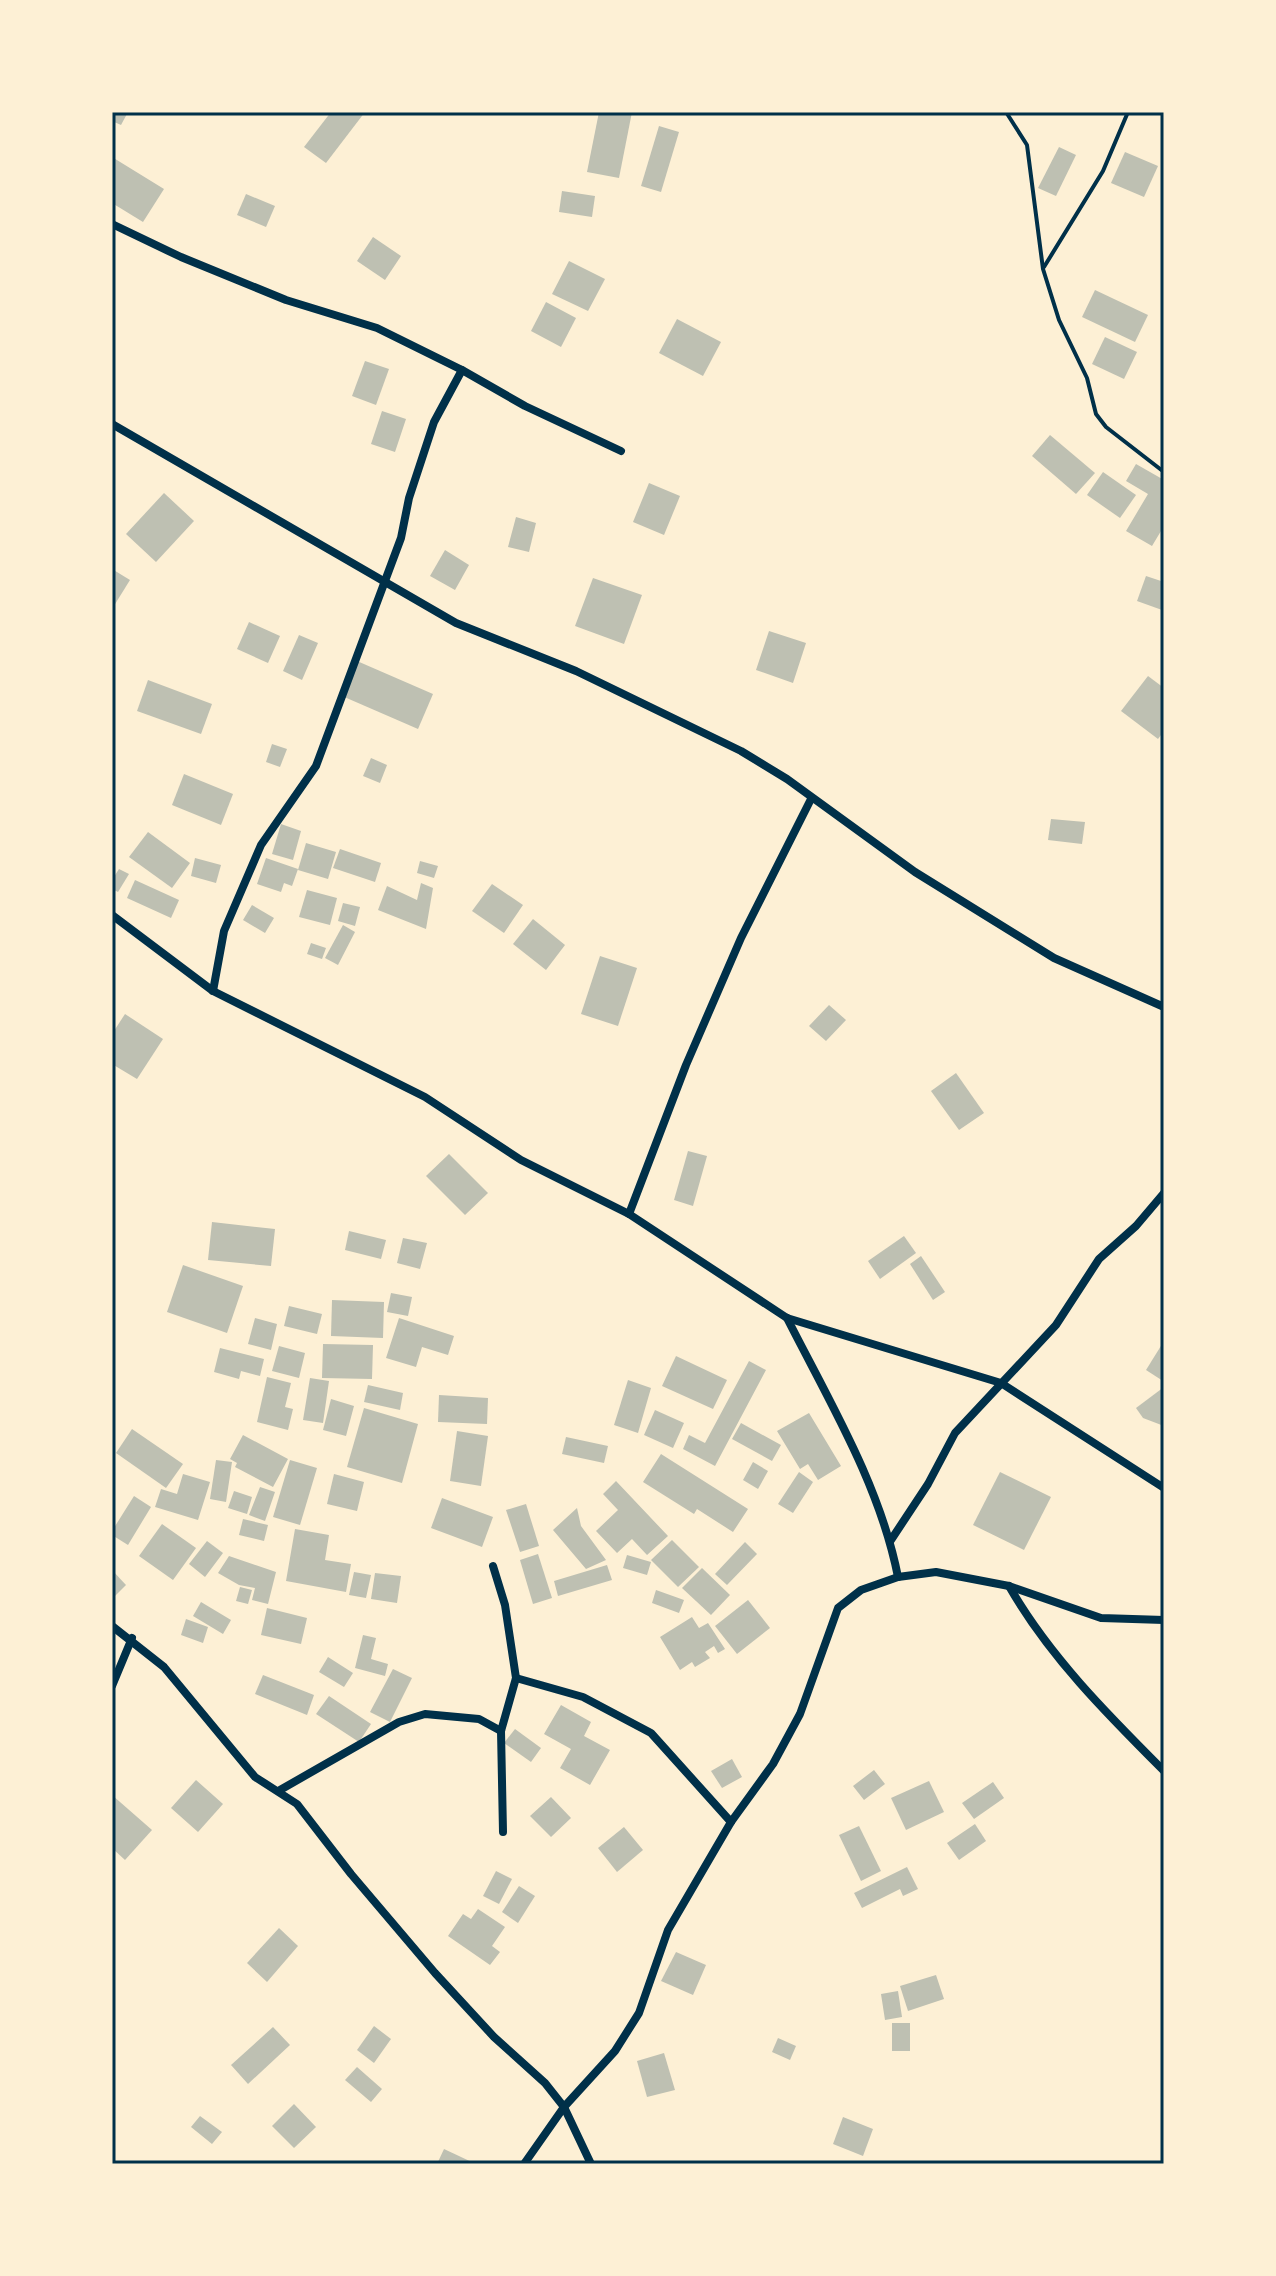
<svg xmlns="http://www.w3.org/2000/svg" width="1276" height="2276" font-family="'Work Sans',sans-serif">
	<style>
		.building { fill: #bec0b2 }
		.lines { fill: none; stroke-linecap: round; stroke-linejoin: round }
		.path { stroke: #003049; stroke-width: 4 }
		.minor { stroke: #003049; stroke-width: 8 }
		.neatline { fill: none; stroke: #003049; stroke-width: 3 }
	</style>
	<rect width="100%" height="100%" fill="#fdf0d5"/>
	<g class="building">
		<path d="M112 112H128L121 125 112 121Z"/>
		<path d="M331 112H365L326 163 304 147Z"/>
		<path d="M599 112H632L619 178 587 172Z"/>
		<path d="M659 126 679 132 661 192 641 186Z"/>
		<path d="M1059 147 1076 155 1056 196 1038 188Z"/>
		<path d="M1125 152 1158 166 1144 197 1111 183Z"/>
		<path d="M112 157 164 189 143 222 112 203Z"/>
		<path d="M562 191 595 196 592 217 559 212Z"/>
		<path d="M246 194 275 206 266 227 237 215Z"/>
		<path d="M373 237 401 256 385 280 357 261Z"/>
		<path d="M569 261 605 279 588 311 552 294Z"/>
		<path d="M1095 290 1148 315 1135 342 1082 317Z"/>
		<path d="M546 302 576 318 561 347 531 331Z"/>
		<path d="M677 319 721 342 703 376 659 353Z"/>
		<path d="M1105 337 1137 352 1124 379 1092 364Z"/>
		<path d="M365 361 389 369 376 405 352 396Z"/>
		<path d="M382 411 406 419 395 452 371 444Z"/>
		<path d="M1050 435 1095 473 1076 494 1032 456Z"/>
		<path d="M1136 464 1164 480V526L1152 546 1126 531 1148 494 1126 481Z"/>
		<path d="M1103 472 1136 495 1120 518 1087 495Z"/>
		<path d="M649 483 680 496 664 535 633 522Z"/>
		<path d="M164 493 194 521 156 562 126 534Z"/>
		<path d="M516 517 536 523 529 552 508 547Z"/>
		<path d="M445 550 469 565 455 590 430 576Z"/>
		<path d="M112 569 130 580 112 609Z"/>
		<path d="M1146 576 1164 582 1162 610 1137 601Z"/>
		<path d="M593 578 642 595 624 644 575 626Z"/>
		<path d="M249 622 280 636 268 663 237 649Z"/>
		<path d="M769 631 806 643 793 683 756 670Z"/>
		<path d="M299 635 318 643 302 680 283 671Z"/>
		<path d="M357 661 433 694 418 729 342 696Z"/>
		<path d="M1148 676 1164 688V731L1158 739 1121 711Z"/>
		<path d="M148 680 212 704 201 734 137 711Z"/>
		<path d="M272 744 287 749 280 767 266 762Z"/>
		<path d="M371 758 387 765 380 783 363 776Z"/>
		<path d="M184 774 233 794 221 825 172 805Z"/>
		<path d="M1051 819 1085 822 1082 844 1048 840Z"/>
		<path d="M281 824 301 831 293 860 272 854Z"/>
		<path d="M148 832 190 863 172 888 129 857Z"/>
		<path d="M306 843 336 852 328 879 298 870Z"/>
		<path d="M340 849 381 863 375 882 333 868Z"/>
		<path d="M195 858 221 865 216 883 191 876Z"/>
		<path d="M266 858 298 869 292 886 284 883 281 892 257 884Z"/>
		<path d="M420 861 438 866 434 878 417 873Z"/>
		<path d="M119 869 129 874 118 892 112 889V880Z"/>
		<path d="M135 880 179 900 171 918 127 898Z"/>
		<path d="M421 883 433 888 426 929 378 910 387 886 417 900Z"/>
		<path d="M492 884 523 905 504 933 472 911Z"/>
		<path d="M307 890 337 898 330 925 299 917Z"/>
		<path d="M343 903 360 907 355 926 338 921Z"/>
		<path d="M252 905 274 918 265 933 243 920Z"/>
		<path d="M533 919 565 945 546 970 513 944Z"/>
		<path d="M343 925 355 932 338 965 325 958Z"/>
		<path d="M311 943 326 948 322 959 307 954Z"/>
		<path d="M600 956 637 968 618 1026 581 1014Z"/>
		<path d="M829 1005 846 1020 826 1041 809 1026Z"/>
		<path d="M125 1014 163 1039 137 1079 112 1064V1034Z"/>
		<path d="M956 1073 984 1113 959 1130 931 1091Z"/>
		<path d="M688 1151 707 1156 693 1206 674 1200Z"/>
		<path d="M449 1154 488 1193 465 1215 426 1176Z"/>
		<path d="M212 1222 275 1229 271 1266 208 1260Z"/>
		<path d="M349 1231 386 1240 381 1259 345 1250Z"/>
		<path d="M904 1236 916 1253 880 1279 868 1261Z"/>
		<path d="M403 1238 427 1243 420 1269 397 1263Z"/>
		<path d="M921 1256 945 1292 933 1300 910 1264Z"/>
		<path d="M183 1265 243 1286 227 1333 167 1312Z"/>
		<path d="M391 1293 412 1297 408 1316 387 1312Z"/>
		<path d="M332 1300 384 1302 383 1338 331 1336Z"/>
		<path d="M289 1306 322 1314 317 1334 284 1326Z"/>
		<path d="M255 1318 277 1324 271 1350 248 1344Z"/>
		<path d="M399 1318 454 1336 448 1355 422 1347 416 1367 386 1358Z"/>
		<path d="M1164 1341V1378L1163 1381 1146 1370Z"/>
		<path d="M323 1344 373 1345 372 1379 322 1378Z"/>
		<path d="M279 1346 305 1353 299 1378 272 1371Z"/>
		<path d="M220 1348 264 1359 260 1376 241 1371 239 1379 214 1372Z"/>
		<path d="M676 1356 727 1380 713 1409 662 1386Z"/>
		<path d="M749 1361 766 1370 715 1466 683 1449 689 1435 705 1443Z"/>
		<path d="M267 1377 291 1383 285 1407 293 1409 288 1430 257 1422Z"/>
		<path d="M310 1378 329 1381 323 1423 303 1420Z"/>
		<path d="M628 1380 651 1388 638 1433 614 1425Z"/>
		<path d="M368 1385 403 1393 400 1410 364 1402Z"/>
		<path d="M1164 1387V1426L1143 1418 1136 1408Z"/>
		<path d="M439 1395 488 1398 487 1424 438 1422Z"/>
		<path d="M331 1399 354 1406 346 1436 323 1430Z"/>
		<path d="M364 1408 418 1424 402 1483 347 1467Z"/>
		<path d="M655 1410 684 1423 673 1448 644 1435Z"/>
		<path d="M809 1413 841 1466 818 1480 808 1464 800 1469 777 1431Z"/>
		<path d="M741 1423 781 1445 772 1461 732 1439Z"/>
		<path d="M132 1429 183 1464 166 1488 116 1453Z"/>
		<path d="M457 1431 488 1436 481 1486 450 1481Z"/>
		<path d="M243 1435 288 1459 273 1487 235 1467 237 1463 230 1459Z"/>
		<path d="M566 1437 608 1446 604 1463 562 1454Z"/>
		<path d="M661 1454 748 1509 733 1532 697 1509 694 1514 643 1482Z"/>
		<path d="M216 1460 232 1462 226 1502 210 1499Z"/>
		<path d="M290 1460 317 1468 300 1525 273 1517Z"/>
		<path d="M753 1462 768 1471 758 1489 743 1480Z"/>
		<path d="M799 1472 813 1482 793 1513 778 1504Z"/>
		<path d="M1000 1472 1051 1497 1024 1550 973 1525Z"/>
		<path d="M183 1474 210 1482 198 1520 155 1507 161 1489 177 1494Z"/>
		<path d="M334 1474 364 1482 357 1511 327 1504Z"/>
		<path d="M616 1481 668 1536 647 1555 632 1539 617 1553 596 1531 618 1510 603 1494Z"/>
		<path d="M260 1487 275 1492 265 1521 249 1515Z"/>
		<path d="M234 1491 252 1497 247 1514 228 1508Z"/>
		<path d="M134 1496 151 1507 128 1545 112 1535V1531Z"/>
		<path d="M442 1498 493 1517 482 1547 431 1528Z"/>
		<path d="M526 1504 539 1546 520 1552 506 1510Z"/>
		<path d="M577 1508 581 1526 606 1560 586 1569 553 1530Z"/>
		<path d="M243 1519 268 1525 264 1541 239 1535Z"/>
		<path d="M162 1524 196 1548 173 1580 139 1556Z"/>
		<path d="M295 1529 329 1535 325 1560 351 1564 346 1592 286 1581Z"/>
		<path d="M672 1540 699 1567 678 1587 651 1560Z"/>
		<path d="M207 1541 223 1553 205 1577 189 1564Z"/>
		<path d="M745 1542 757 1554 727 1585 715 1574Z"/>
		<path d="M538 1554 552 1598 533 1604 520 1560Z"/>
		<path d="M627 1555 651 1562 647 1575 623 1568Z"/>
		<path d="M229 1556 276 1572 268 1604 252 1600 255 1588 239 1585 218 1573Z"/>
		<path d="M607 1565 612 1580 558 1596 554 1581Z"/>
		<path d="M702 1568 730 1595 711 1615 682 1588Z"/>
		<path d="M112 1570 126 1585 112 1599Z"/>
		<path d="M354 1572 371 1575 366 1598 349 1595Z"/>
		<path d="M375 1573 401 1576 397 1603 371 1599Z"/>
		<path d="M240 1587 252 1590 248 1604 236 1601Z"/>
		<path d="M656 1590 684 1600 679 1613 652 1603Z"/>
		<path d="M748 1600 770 1628 737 1654 715 1626Z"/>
		<path d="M201 1602 231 1620 223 1634 193 1616Z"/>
		<path d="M267 1608 307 1618 301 1644 261 1635Z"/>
		<path d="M692 1617 699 1628 708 1623 725 1649 718 1653 714 1646 705 1652 710 1658 695 1667 692 1662 680 1670 660 1637Z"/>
		<path d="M186 1619 208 1627 203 1643 181 1635Z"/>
		<path d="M363 1635 376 1638 371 1659 388 1664 385 1676 355 1668Z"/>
		<path d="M328 1657 353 1673 344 1687 319 1672Z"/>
		<path d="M393 1669 412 1678 390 1722 370 1712Z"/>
		<path d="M263 1675 314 1695 307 1715 255 1694Z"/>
		<path d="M329 1696 371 1724 359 1742 316 1714Z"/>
		<path d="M561 1705 591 1722 584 1736 610 1750 590 1785 560 1768 571 1749 544 1734Z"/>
		<path d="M515 1729 541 1748 531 1762 504 1743Z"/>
		<path d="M732 1759 742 1777 722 1788 711 1771Z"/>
		<path d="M874 1770 885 1784 864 1800 853 1786Z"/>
		<path d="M196 1780 223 1804 198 1832 171 1808Z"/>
		<path d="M929 1781 944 1812 906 1830 891 1798Z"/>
		<path d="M993 1782 1004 1798 974 1819 962 1803Z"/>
		<path d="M112 1795 152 1830 125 1860 112 1848Z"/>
		<path d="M551 1797 571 1818 551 1837 530 1816Z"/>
		<path d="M975 1824 986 1841 959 1860 947 1843Z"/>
		<path d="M859 1826 881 1871 861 1881 839 1835Z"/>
		<path d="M624 1827 643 1850 617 1872 598 1848Z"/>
		<path d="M907 1867 918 1889 903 1896 900 1889 862 1908 854 1893Z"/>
		<path d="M496 1871 512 1879 499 1904 483 1896Z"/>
		<path d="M519 1886 535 1896 518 1923 502 1912Z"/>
		<path d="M478 1909 505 1927 492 1946 500 1952 490 1965 448 1936 463 1914 471 1919Z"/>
		<path d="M279 1928 298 1946 267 1982 247 1963Z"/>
		<path d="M676 1952 706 1965 693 1995 661 1981Z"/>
		<path d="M936 1975 944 1999 908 2011 900 1986Z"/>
		<path d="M898 1991 902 2017 885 2020 881 1994Z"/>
		<rect x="892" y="2023" width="18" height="28"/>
		<path d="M374 2026 391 2039 374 2063 357 2050Z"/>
		<path d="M273 2027 290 2045 248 2084 231 2065Z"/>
		<path d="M778 2038 796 2046 790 2060 772 2052Z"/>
		<path d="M664 2053 675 2090 647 2097 637 2061Z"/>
		<path d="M357 2067 382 2089 371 2102 345 2080Z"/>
		<path d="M294 2104 316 2127 294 2148 272 2126Z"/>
		<path d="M200 2116 222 2132 212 2144 191 2127Z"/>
		<path d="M843 2117 873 2129 863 2156 833 2144Z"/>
		<path d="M444 2149 476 2164H437Z"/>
	</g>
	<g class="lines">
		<g class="path">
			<path d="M1006 112 1027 145 1043 269 1059 320 1087 378 1096 414 1106 427 1164 472"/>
			<path d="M1044 267 1103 171 1128 112"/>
		</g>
		<g class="minor">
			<path d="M112 224 181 257 286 300 377 328 462 370 525 406 621 451"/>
			<path d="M112 424 456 623 576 671 741 751 787 779 915 872 1054 958 1164 1007"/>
			<path d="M112 915 213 991 425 1097 521 1160 629 1214 787 1318 1001 1383 1164 1488"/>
			<path d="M213 991 224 931 261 845 316 766 401 538 409 498 434 422 462 370"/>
			<path d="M629 1214 686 1065 741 938 811 799"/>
			<path d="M787 1318C829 1401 880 1485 898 1577"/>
			<path d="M891 1540 928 1484 955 1433 1056 1325 1099 1259 1136 1226 1164 1193"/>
			<path d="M493 1566 505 1605 516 1678 501 1731 503 1832"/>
			<path d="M1009 1586C1049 1656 1107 1714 1164 1771"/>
			<path d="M112 1626 164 1667 255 1777 297 1804 351 1874 435 1973 494 2037 545 2083 564 2107 591 2164"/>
			<path d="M516 1678 583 1697 651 1733 731 1822"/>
			<path d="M112 1686 132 1638"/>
			<path d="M280 1790 399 1722 425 1714 479 1719 501 1731"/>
			<path d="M524 2164 564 2107 615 2051 639 2013 668 1930 731 1822 773 1764 800 1714 838 1608 861 1590 898 1577 936 1572 1009 1586 1101 1618 1164 1620"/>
		</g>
	</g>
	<rect width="1276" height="2276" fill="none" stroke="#fdf0d5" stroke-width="228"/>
	<rect x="114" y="114" width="1048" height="2048" class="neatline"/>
</svg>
